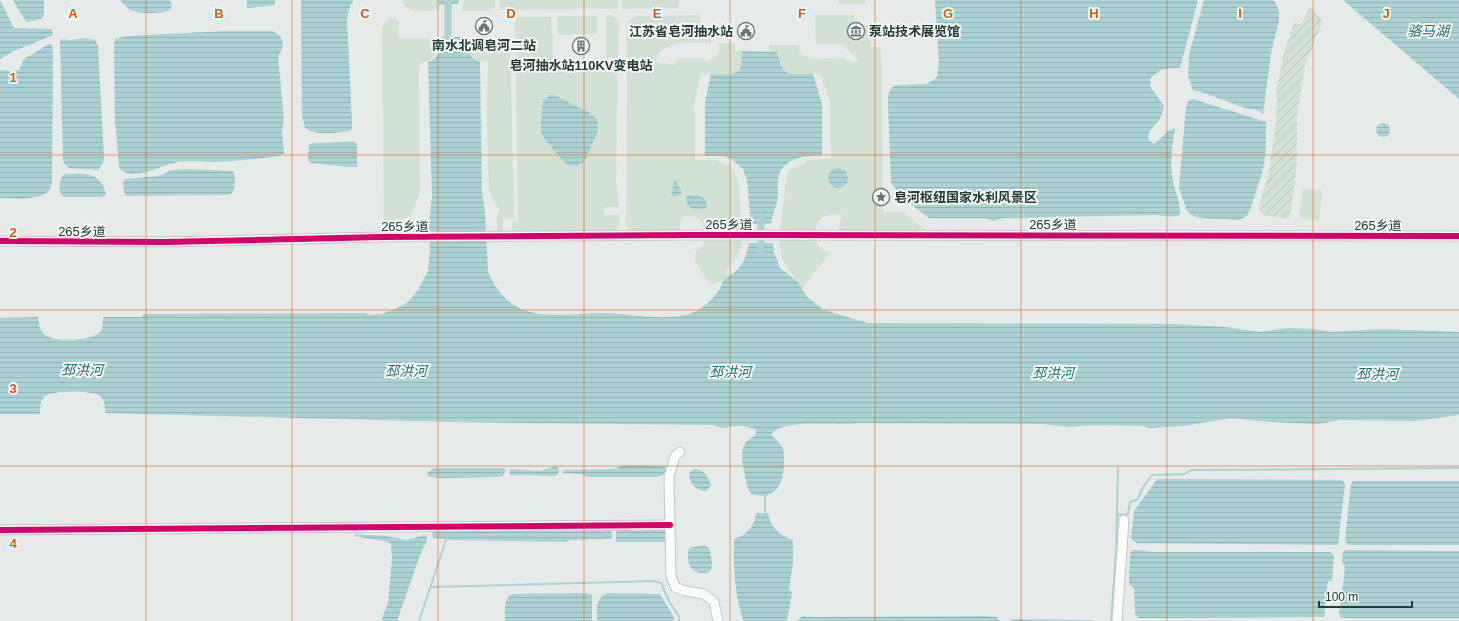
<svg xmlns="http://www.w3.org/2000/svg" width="1459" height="621" font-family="Helvetica,'Noto Sans SC',sans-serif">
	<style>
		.green { fill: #d1e1d4 }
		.garden { fill: url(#garden-furrows) }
		.water { fill: url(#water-rules) }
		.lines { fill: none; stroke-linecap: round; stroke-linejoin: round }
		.stream { stroke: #abd2d4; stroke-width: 2 }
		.canal { stroke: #abd2d4; stroke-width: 7 }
		.minor-casing { stroke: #c3c7c5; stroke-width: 11 }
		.minor { stroke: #fbfcfc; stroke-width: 9 }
		.cycleway-casing { stroke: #f4f8f6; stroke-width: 8 }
		.cycleway { stroke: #d6006c; stroke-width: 6 }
		.grid { fill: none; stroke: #de580e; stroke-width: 1; stroke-opacity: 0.55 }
		.labels { text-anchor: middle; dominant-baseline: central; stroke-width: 4; stroke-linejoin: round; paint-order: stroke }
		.poi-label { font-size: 13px; font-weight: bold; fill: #253b33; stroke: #f4f8f6; text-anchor: start }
		.street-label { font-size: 13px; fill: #253b33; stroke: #f4f8f6 }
		.water-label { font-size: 14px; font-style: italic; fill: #266c71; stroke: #f4f8f6 }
		.grid-label { font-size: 13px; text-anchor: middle; font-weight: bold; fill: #de580e; stroke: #f4f8f6; stroke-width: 4; stroke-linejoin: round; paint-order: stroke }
	</style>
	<defs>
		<pattern id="garden-furrows" width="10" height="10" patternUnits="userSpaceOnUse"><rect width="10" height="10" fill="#d1e1d4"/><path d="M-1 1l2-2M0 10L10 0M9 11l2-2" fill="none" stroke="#b3c2b6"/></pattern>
		<pattern id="water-rules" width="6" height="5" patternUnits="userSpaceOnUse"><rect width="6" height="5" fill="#abd2d4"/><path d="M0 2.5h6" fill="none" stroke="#93b5b6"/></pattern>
	</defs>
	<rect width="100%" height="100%" fill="#e6eae8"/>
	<g class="green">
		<path d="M401 0H438L439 10C426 10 407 15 401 0Z"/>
		<path d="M463 0H495L494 8 490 11H462Z"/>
		<path d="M500 0H618V9L499 10Z"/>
		<path d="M622 0H679V6L676 8 622 9Z"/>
		<rect x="838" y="0" width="28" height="4"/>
		<path d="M611 15 619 20 618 58H606V16Z"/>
		<path d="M700 15V35L711 36V43C692 43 661 38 656 62L673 65 677 59 681 58H704L705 62C718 56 719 57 719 43H735V51H742L739 71 730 75 701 74 694 104 695 160H715L726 164 734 170 739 183 742 243C739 255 734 262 726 271L728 277 723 281 711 285 695 261V254L704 244C705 226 705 216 684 216L680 224V231L635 232 628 228 626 225 627 26 629 19 638 16Z"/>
		<path d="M815 15H855V26H870V47H881L883 211 886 212H903L927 231H838L842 215C825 213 814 217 816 236 816 241 817 246 822 250 824 251 828 252 830 253L802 288 783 261 779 242 787 174 790 170 796 166 805 163 806 160 831 159 830 102 821 76 818 74C792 74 784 81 777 52L770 51 769 45H799C796 64 833 58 844 57 848 62 853 63 859 61L843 44H816Z"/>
		<path d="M559 16H597V34L558 35 557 21Z"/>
		<path d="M391 17 398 20V38H435C436 55 437 60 419 63L420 193 412 212 407 219H393L394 232H388L384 220 382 29 385 22Z"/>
		<path d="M518 17H551L552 35H553V63H618L616 176 619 207H607L604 210V215H619L620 224 615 232H512V223L518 222 515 21Z"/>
		<path d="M510 37 514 218 503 219V233H497V213H499V209L493 201 489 187 487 126 488 62C478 61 474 60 468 53L471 49 468 38Z"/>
		<path d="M1303 189 1322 191 1319 221 1299 218Z"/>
	</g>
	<path class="garden" d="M1310 7 1323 21 1305 65 1297 115V163L1290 218 1287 219 1264 215 1259 210V206L1268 178 1276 124 1277 87 1284 52 1294 23 1301 24Z"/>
	<g class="water">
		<path d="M0 0 14 28 52 29 53 35 12 52 0 59Z"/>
		<path d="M13 0H44V15L41 19 28 22 24 19Z"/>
		<path d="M120 0H169L172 4 171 9C164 14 138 15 129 9 126 7 123 3 120 0Z"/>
		<path d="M247 0H275V5L247 8Z"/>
		<path d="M301 0H354L350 6 347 19 352 122V128L349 131C336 133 316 136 305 128L302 115Z"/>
		<path d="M438 0H459L458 4 439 5Z"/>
		<path d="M935 0H1198L1180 68C1166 68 1160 68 1150 79L1151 88 1164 106 1160 119 1149 132 1148 139 1154 144C1162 139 1163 132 1175 128 1173 143 1170 159 1172 175 1173 189 1181 201 1180 215 1172 218 1165 216 1157 215L1003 218 993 221 984 218H929L913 206 893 186 891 182 888 103C888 95 888 89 896 85L927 84 937 77 939 63Z"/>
		<path d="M1204 0H1272L1275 2 1279 11V21L1271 53 1263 114C1256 108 1253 110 1245 108 1227 102 1212 95 1193 90L1188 75 1189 55Z"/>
		<path d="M1343 0H1459V99Z"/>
		<path d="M226 31H272C284 36 286 45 278 56L284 120 282 131 284 153 279 156 273 157C253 159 234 161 214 162 203 162 183 160 174 163 160 166 129 183 119 167L115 120 114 45 115 39 127 36Z"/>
		<path d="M442 37H463C467 48 467 57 480 62L482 193 485 212 488 271C494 287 505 302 521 309 543 319 581 313 605 313 631 314 668 322 692 313 702 310 713 299 719 290 721 287 721 284 723 281 725 278 731 275 735 272 744 264 747 254 749 243H773L774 252 780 268 798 282 807 297 824 310 868 323 1175 324 1225 327 1260 332 1288 328 1313 329 1332 332 1383 329 1459 332V415L1416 421 1340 420 1318 424 1269 422 1231 418 1183 426 1150 428 1142 426 1094 425 1068 427 1043 424 860 423C838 426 785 418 771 434 774 439 781 443 783 449 784 454 784 460 784 465 783 485 775 501 751 494 747 488 747 484 745 476 742 461 737 443 755 436L756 432 755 429C750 428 744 425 739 426 728 426 724 430 713 425L452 422 105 413C105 407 105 400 100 396 93 390 51 391 45 396 40 400 40 408 40 414H0V318L38 317C39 323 39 329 44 334 52 343 92 341 100 332 103 327 103 322 103 317H142L143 314 366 313 368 315 382 314 397 308 408 302 418 290 428 271 430 251 429 224 432 196 428 62C441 58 440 48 442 37Z"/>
		<path d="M85 38 95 40 98 45 104 160 102 164 98 170 69 168 65 165 63 160 60 42 61 39 71 40Z"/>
		<path d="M49 44 52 45 53 54 52 183C51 186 50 190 48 192 36 201 14 198 0 198V70L14 71 19 70 24 59Z"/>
		<path d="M742 51 777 52C784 79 788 74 813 74L822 104V155C806 156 785 157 779 175 777 181 778 189 778 196 777 206 772 214 771 223L751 224 747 180 743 169 731 159 723 156H705V102L711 74 730 75 739 71 741 65Z"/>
		<path d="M550 95H554L589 112 597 120 598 130 585 161 577 166 568 165 564 162 544 138 541 132V121L543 101Z"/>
		<path d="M1193 99 1266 122V147L1263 170 1251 207 1247 216 1239 220 1213 219 1196 217 1190 214 1186 209 1179 187 1186 108 1188 101Z"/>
		<circle cx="1383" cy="130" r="7"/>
		<path d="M354 142 357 144V167H349L311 163 308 160 309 144 313 143Z"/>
		<circle cx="838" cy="178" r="10"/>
		<path d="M188 169 232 171 234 173C235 182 237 190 229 195L126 196 124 192 123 182 125 179 159 176 172 170Z"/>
		<path d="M64 174C84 174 100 171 106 194L102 197H64C57 191 59 181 64 174Z"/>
		<path d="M674 180H676L677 185 681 189V194L673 197 671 195Z"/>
		<path d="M688 195C698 195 707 196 707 207 698 212 685 210 686 197Z"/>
		<path d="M624 465 665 466 666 471 663 475 657 477H589L580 474 563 473 564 470 614 469Z"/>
		<path d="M553 467H557L559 469V472L557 475 554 476 511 475 509 472 511 469 540 471Z"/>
		<path d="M434 468H504L505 471C504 475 503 476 498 477L439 478 428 476 427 473Z"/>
		<path d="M695 469C704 469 709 477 711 486L706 491C696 491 687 482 690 472Z"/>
		<path d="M1157 479 1342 480 1345 484 1338 545 1137 543 1133 541 1131 538 1134 511Z"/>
		<path d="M1353 481H1459V545H1348L1345 540 1351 484Z"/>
		<path d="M756 513H768C770 527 780 536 793 540V562L789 589 792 592 787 621H743C735 593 733 568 734 539 746 535 755 527 756 513Z"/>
		<path d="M611 528 612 537 610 539 570 540 566 542 454 540 434 538 432 535 433 531Z"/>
		<path d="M617 528 667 530V542H616V531Z"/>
		<path d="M355 534 386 536 407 540 424 535 427 536V540L420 555 397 621H381L388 603 392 558 391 544 388 542 354 536Z"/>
		<path d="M704 545 709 548C711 557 714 563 710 572 692 577 685 564 689 548Z"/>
		<path d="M1133 550H1140L1152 552H1330L1334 555 1332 581H1328L1324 617 1139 618 1136 616 1135 612 1134 588 1129 584 1130 557V553Z"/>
		<path d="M1345 550 1459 551V618H1345L1340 617 1339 613 1345 569 1344 564 1342 562 1343 552Z"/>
		<path d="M586 593 592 595V621H505C505 612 503 599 512 594Z"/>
		<path d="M607 593 660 594C664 603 672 611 675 621H597C597 611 595 598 607 593Z"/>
		<path d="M802 616 812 617 985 616 997 617 1000 621H797Z"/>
		<path d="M1012 619 1090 620 1096 621H1008Z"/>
	</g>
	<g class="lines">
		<g class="stream">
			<path d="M765 494V516"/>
			<path d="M1117 515 1128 514 1130 502 1138 499 1143 487 1152 475 1185 474 1192 470 1459 468"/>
			<path d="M432 587 654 581 661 583 670 603 679 616V621"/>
			<path d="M419 621 447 537"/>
			<path d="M1111 621 1116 553 1118 468"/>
		</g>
		<g class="canal">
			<path d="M448 0V46"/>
			<path d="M761 216V251"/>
		</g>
		<g class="minor-casing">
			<g id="minor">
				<path d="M0 241 165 242 381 237 690 235 1459 236"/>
				<path d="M680 452 675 456 669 477 671 576 675 587 685 591 704 594 714 602 718 621"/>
				<path d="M0 530 670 525"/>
				<path d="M1117 621 1124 520"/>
			</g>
		</g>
		<use href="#minor" class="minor"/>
		<g class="cycleway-casing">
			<g id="cycleway">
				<path d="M0 241 165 242 381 237 690 235 1459 236"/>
				<path d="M0 530 670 525"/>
			</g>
		</g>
		<use href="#cycleway" class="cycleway"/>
	</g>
	<path class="grid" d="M146 0V621M292 0V621M438 0V621M584 0V621M730 0V621M875 0V621M1021 0V621M1167 0V621M1313 0V621M0 155H1459M0 310H1459M0 466H1459"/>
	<defs>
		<g id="civic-ring" transform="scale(0.9)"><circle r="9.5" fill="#f4f8f6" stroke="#697872" stroke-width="1.5"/><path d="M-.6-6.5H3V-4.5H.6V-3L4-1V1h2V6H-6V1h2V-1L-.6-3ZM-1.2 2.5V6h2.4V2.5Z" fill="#697872"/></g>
		<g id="museum-ring" transform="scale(0.9)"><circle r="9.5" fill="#f4f8f6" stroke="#697872" stroke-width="1.5"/><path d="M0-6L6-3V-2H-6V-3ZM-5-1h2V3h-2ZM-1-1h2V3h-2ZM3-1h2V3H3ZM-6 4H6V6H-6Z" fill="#697872"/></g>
		<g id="building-ring" transform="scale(0.9)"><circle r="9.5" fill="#f4f8f6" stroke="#697872" stroke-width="1.5"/><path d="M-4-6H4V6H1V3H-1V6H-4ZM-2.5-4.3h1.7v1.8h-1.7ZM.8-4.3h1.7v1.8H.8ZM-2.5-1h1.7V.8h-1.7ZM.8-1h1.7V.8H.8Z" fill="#697872"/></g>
		<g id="sight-ring" transform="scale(0.9)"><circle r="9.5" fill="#f4f8f6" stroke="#697872" stroke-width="1.5"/><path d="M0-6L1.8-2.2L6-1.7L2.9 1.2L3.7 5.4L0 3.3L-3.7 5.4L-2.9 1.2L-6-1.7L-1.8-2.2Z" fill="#697872"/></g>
	</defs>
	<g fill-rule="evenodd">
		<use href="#civic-ring" x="484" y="26"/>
		<use href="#civic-ring" x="746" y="31"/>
		<use href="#museum-ring" x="856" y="31"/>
		<use href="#building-ring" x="581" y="46"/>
		<use href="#sight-ring" x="881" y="197"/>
	</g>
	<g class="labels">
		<g class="poi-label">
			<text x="733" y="31" text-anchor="end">江苏省皂河抽水站</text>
			<text x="869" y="31">泵站技术展览馆</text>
			<text x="484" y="45" text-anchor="middle">南水北调皂河二站</text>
			<text x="581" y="65" text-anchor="middle">皂河抽水站110KV变电站</text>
			<text x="894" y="197">皂河枢纽国家水利风景区</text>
		</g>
		<g class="street-label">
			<text x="729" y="224">265乡道</text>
			<text x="1053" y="224">265乡道</text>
			<text x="1378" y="225">265乡道</text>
			<text x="405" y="226">265乡道</text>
			<text x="82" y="231">265乡道</text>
		</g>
		<g class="water-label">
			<text x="1428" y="31">骆马湖</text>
			<text x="82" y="370">邳洪河</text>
			<text x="406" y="371">邳洪河</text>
			<text x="730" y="372">邳洪河</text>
			<text x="1053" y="373">邳洪河</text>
			<text x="1377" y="374">邳洪河</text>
		</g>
	</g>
	<g class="grid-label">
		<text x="73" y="18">A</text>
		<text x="219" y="18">B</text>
		<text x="365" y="18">C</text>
		<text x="511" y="18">D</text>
		<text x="657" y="18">E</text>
		<text x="802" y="18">F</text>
		<text x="948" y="18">G</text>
		<text x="1094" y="18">H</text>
		<text x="1240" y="18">I</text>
		<text x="1386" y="18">J</text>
		<text x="13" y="82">1</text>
		<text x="13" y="237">2</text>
		<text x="13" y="393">3</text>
		<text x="13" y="548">4</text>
	</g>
	<path d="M1319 601v6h93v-6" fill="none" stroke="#253b33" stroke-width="2"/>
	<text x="1325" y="601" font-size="12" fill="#253b33" stroke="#f4f8f6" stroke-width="3" paint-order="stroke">100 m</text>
</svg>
